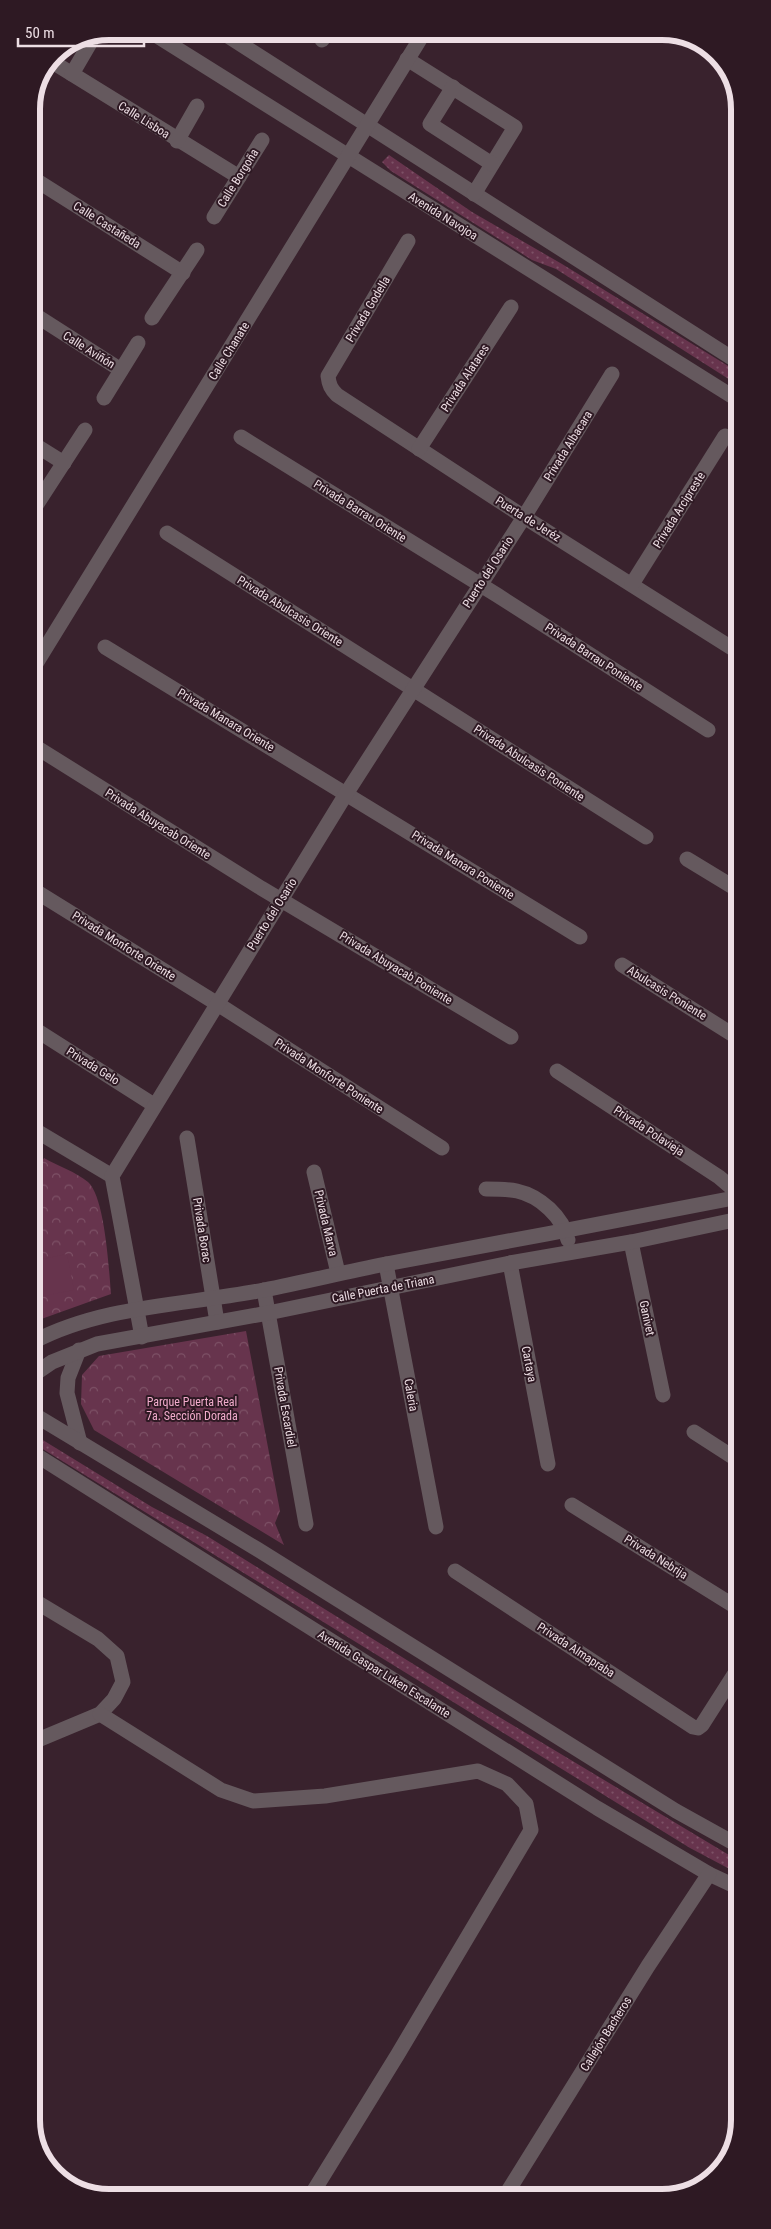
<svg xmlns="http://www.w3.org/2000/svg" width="771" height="2229" font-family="'Roboto Condensed',sans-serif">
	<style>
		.grass { fill: url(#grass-dots) }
		.park { fill: url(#park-crowns) }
		.garden { fill: #67344d }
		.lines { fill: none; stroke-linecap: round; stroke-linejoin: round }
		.minor { stroke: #65595e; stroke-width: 15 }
		.labels { text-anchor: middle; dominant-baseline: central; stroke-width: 4; stroke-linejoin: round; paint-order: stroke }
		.street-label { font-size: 12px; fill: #eddee4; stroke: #2e1923 }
		.park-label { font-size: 12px; fill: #f2accc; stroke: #2e1923 }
		.rim { fill: none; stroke: #eddee4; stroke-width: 6 }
	</style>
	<defs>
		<pattern id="grass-dots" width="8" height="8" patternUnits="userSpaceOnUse" patternTransform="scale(1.25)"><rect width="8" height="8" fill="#67344d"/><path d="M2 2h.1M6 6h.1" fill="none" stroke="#7d5166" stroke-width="1.8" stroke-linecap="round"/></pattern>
		<pattern id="park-crowns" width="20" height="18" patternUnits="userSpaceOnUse" patternTransform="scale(1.25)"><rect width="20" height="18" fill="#67344d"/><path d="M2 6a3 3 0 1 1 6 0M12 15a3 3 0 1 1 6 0" fill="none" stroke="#7d5166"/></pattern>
	</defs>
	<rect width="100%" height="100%" fill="#39222d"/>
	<g class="grass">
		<path d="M389 155 472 212 562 264 738 372V385L556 269 532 260 391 171 382 162Z"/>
		<path d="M33 1434 152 1507 207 1536 481 1706 739 1861V1874L690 1848 33 1443Z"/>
	</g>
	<g class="park">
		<path d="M44 1158C58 1166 76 1172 88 1182 105 1197 109 1270 111 1294L33 1322V1177Z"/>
		<path d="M246 1331 280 1511 275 1523 284 1545 94 1430 81 1404 82 1375 99 1356Z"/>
	</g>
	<path class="garden" d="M67 1254 74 1290 33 1298V1261Z"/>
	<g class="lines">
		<g class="minor">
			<path d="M149 31 738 400"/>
			<path d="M220 31 738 362"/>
			<path d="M322 40 328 31"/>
			<path d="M407 59 515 127 474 194"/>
			<path d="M51 61 239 177"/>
			<path d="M72 74 93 38"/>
			<path d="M453 87 430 124 492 164"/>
			<path d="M177 141 197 106"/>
			<path d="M31 177 183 273"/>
			<path d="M214 217 262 140"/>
			<path d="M408 241 328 376C329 385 331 389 337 395L524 517 738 652"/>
			<path d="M32 313 121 370"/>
			<path d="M152 318 197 250"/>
			<path d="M104 398 138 343"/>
			<path d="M241 437 497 595 708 730"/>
			<path d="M32 443 64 463"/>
			<path d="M419 449 511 307"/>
			<path d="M35 507 85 430"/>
			<path d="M167 533 646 837"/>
			<path d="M632 584 725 436"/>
			<path d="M105 647 580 937"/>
			<path d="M32 670 425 31"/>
			<path d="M36 747 261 888 511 1037"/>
			<path d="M687 859 738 890"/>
			<path d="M32 889 216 1003 442 1148"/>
			<path d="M622 965 738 1038"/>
			<path d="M33 1028 154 1105"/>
			<path d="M557 1071 719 1177 739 1194"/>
			<path d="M33 1129 112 1176"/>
			<path d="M187 1138 217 1322"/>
			<path d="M314 1172 338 1273"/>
			<path d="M486 1189C496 1189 507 1189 517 1191 540 1196 563 1217 568 1240"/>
			<path d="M631 1242 663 1395"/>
			<path d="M510 1263 548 1464"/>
			<path d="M386 1264 436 1527"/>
			<path d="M264 1290 306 1524"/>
			<path d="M142 1337 112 1176 346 794 524 517 612 374"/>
			<path d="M33 1342C103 1305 187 1305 264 1290 305 1282 345 1272 386 1264 504 1242 621 1220 739 1197"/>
			<path d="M79 1350 68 1378 67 1393 80 1443"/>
			<path d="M33 1375 52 1362 97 1344 268 1313 510 1263 631 1242 739 1219"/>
			<path d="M33 1414 257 1549 676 1811 739 1846"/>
			<path d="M694 1432 739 1461"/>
			<path d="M33 1453 597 1808 709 1874 739 1888"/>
			<path d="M572 1505 739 1609"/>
			<path d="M455 1571 693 1727 698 1728 702 1725 739 1667"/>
			<path d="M33 1600 98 1639 117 1656 123 1682 114 1699 100 1714 33 1742"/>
			<path d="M100 1714 221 1790 253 1801 325 1796 478 1771 507 1784 526 1804 531 1830 398 2054 310 2197"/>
			<path d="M505 2196 648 1966 709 1874"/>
		</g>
	</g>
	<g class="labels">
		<g class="street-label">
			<text transform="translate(144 120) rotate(32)">Calle Lisboa</text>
			<text transform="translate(238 178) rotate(-58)">Calle Borgoña</text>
			<text transform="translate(443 216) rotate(32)">Avenida Navojoa</text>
			<text transform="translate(107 225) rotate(32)">Calle Castañeda</text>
			<text transform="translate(368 309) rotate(-59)">Privada Godella</text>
			<text transform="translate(89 350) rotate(32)">Calle Aviñón</text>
			<text transform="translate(229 351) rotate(-58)">Calle Chanate</text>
			<text transform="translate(465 378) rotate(-57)">Privada Alatares</text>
			<text transform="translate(568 446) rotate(-58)">Privada Albacara</text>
			<text transform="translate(679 510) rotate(-58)">Privada Arcipreste</text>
			<text transform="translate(360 511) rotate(32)">Privada Barrau Oriente</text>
			<text transform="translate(528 519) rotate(32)">Puerta de Jeréz</text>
			<text transform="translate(488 572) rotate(-57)">Puerto del Osario</text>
			<text transform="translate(290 611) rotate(32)">Privada Abulcasis Oriente</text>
			<text transform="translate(594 657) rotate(33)">Privada Barrau Poniente</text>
			<text transform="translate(226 720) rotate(31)">Privada Manara Oriente</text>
			<text transform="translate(529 763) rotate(33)">Privada Abulcasis Poniente</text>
			<text transform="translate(158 824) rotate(32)">Privada Abuyacab Oriente</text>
			<text transform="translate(463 865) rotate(32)">Privada Manara Poniente</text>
			<text transform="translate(272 914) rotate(-58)">Puerto del Osario</text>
			<text transform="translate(124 946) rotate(32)">Privada Monforte Oriente</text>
			<text transform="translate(396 968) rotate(31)">Privada Abuyacab Poniente</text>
			<text transform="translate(667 993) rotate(32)">Abulcasis Poniente</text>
			<text transform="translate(93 1066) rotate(32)">Privada Gelo</text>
			<text transform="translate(329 1076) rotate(33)">Privada Monforte Poniente</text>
			<text transform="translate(649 1131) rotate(33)">Privada Polavieja</text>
			<text transform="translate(326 1223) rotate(77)">Privada Marva</text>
			<text transform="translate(202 1230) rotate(81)">Privada Borac</text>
			<text transform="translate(383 1289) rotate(-11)">Calle Puerta de Triana</text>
			<text transform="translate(647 1318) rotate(78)">Ganivet</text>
			<text transform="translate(529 1364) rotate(79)">Cartaya</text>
			<text transform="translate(411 1395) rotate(80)">Caleria</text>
			<text transform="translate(285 1407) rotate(80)">Privada Escardiel</text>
			<text transform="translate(656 1557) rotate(32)">Privada Nebrija</text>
			<text transform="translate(576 1650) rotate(33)">Privada Almapraba</text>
			<text transform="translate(384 1674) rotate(32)">Avenida Gaspar Luken Escalante</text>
			<text transform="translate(606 2034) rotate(-58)">Callejón Bacheros</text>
		</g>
		<g class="park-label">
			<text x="192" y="1402">Parque Puerta Real<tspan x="192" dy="14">7a. Sección Dorada</tspan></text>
		</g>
	</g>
	<path d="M0 0H771V2229H0ZM109 40H662A69 69 0 0 1 731 109V2120A69 69 0 0 1 662 2189H109A69 69 0 0 1 40 2120V109A69 69 0 0 1 109 40Z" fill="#2e1923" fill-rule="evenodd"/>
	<path class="rim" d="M109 40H662A69 69 0 0 1 731 109V2120A69 69 0 0 1 662 2189H109A69 69 0 0 1 40 2120V109A69 69 0 0 1 109 40Z"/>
	<path d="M18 38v8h126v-8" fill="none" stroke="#eddee4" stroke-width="2.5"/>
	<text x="25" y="38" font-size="15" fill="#eddee4" stroke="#2e1923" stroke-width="4" paint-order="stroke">50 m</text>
</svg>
